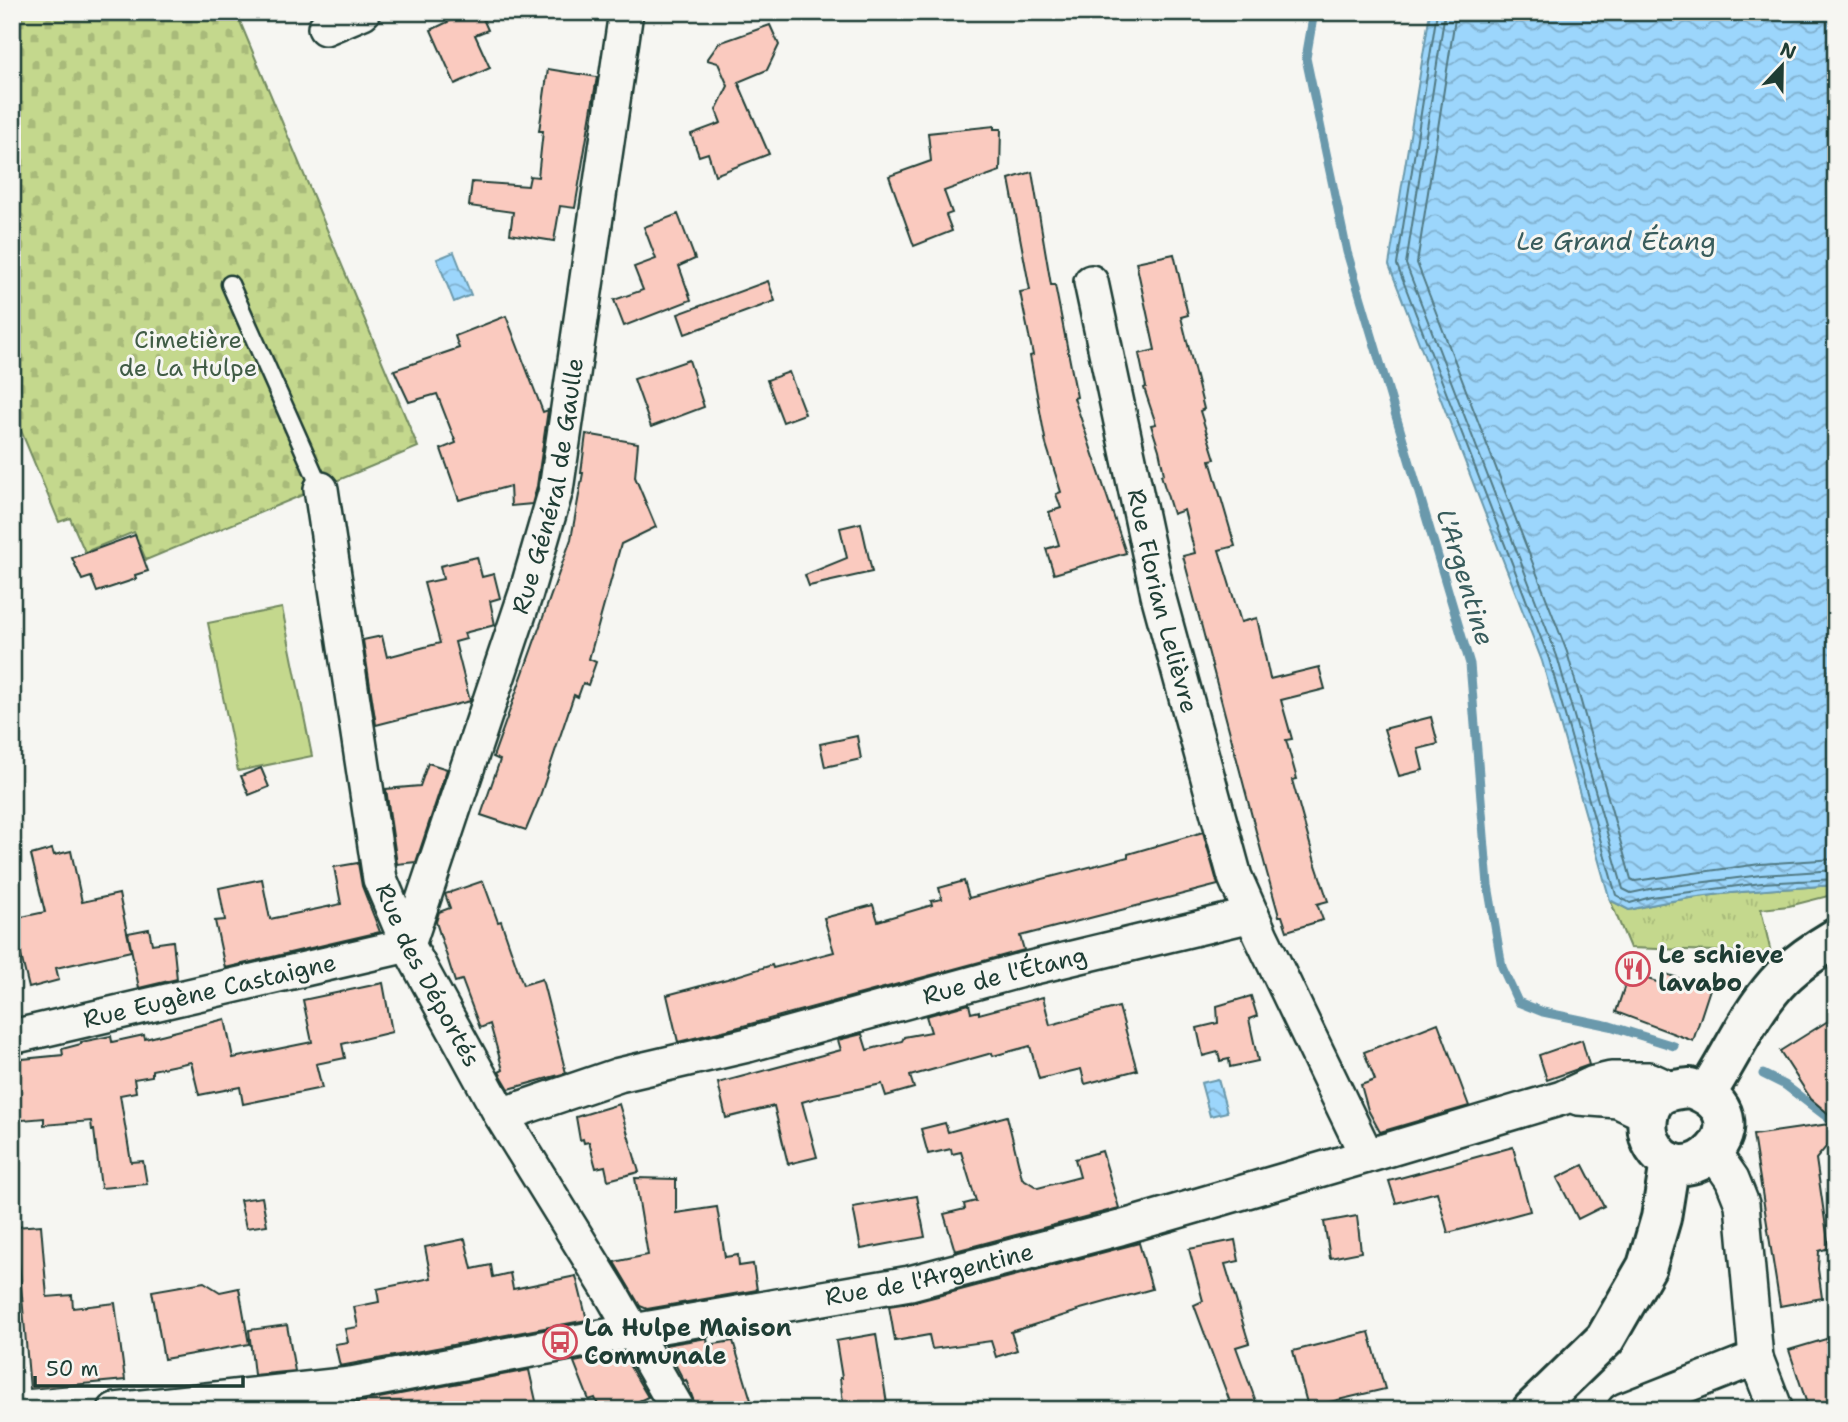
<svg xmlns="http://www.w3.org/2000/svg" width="1848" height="1422" font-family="'Shantell Sans',sans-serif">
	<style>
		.grass { fill: url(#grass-tufts); stroke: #728a60; stroke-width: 2 }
		.cemetery { fill: url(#cemetery-stones); stroke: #728a60; stroke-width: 2 }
		.garden { fill: #c4d88d; stroke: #728a60; stroke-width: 2 }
		.water { fill: url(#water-waves); stroke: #6a99ac; stroke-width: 2 }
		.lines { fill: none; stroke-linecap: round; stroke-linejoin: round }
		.shore { stroke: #517a84; stroke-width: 2 }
		.stream { stroke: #6a99ac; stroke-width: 9 }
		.building { fill: #facabf; stroke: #1f3d34; stroke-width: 2 }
		.service-casing { stroke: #1f3d34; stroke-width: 21 }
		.minor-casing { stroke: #1f3d34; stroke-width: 38 }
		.secondary-casing { stroke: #1f3d34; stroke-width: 44 }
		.service { stroke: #f6f6f2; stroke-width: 16 }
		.minor { stroke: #f6f6f2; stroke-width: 33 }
		.secondary { stroke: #f6f6f2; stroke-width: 38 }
		.labels { text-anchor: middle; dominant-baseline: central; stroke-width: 6; stroke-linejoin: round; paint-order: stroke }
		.park-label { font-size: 24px; fill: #405c46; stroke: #f6f6f2 }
		.street-label { font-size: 24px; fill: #1f3d34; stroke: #f6f6f2 }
		.poi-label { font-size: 24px; font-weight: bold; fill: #1f3d34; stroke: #f6f6f2; text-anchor: start }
		.water-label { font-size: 26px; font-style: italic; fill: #385c5c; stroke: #f6f6f2 }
	</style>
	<defs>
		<pattern id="grass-tufts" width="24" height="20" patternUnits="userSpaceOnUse" patternTransform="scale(1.75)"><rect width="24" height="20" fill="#c4d88d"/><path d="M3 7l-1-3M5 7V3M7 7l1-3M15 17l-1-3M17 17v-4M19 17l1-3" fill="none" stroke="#a8ba7a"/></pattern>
		<pattern id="cemetery-stones" width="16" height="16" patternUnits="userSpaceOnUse" patternTransform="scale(1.75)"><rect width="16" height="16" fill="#c4d88d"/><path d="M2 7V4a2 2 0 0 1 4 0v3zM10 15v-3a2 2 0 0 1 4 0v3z" fill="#a8ba7a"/></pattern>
		<pattern id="water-waves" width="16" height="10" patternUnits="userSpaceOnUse" patternTransform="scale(1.75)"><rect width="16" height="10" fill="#9cd6fc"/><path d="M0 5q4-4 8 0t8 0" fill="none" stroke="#7fafcd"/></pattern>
	</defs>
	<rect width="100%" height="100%" fill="#f6f6f2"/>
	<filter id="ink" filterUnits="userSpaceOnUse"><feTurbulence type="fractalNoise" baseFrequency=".0143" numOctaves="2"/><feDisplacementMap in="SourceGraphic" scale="14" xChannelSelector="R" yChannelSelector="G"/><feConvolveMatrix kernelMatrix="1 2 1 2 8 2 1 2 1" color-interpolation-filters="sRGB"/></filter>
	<g filter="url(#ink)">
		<path class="grass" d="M1836 885V894L1789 906 1761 909 1771 953 1630 948 1610 900 1629 910C1695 893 1767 890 1836 885Z"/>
		<path class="cemetery" d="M12 12H236L418 447 146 560 134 532 85 552 70 518 59 522 12 409Z"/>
		<path class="garden" d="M282 608 312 756 238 771 208 623Z"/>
		<g class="water">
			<path d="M1430 12H1836V885C1767 890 1695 893 1629 910L1610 900 1542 661 1389 265Z"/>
			<path d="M454 252 471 295 454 302 437 259Z"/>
			<path d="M1218 1079 1227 1112 1210 1116 1201 1083Z"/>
		</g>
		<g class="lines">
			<g class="shore">
				<path d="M1437 12 1397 265 1549 659 1616 895 1630 903 1651 897 1762 883 1836 879"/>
				<path d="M1445 12 1406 264 1557 656 1623 889 1631 893 1650 889 1761 875 1836 870"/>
				<path d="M1456 12 1417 263 1567 652 1631 879 1635 881 1760 864 1836 859"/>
			</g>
			<g class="stream">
				<path d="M1314 12 1306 58 1347 252 1470 664 1488 885 1502 967 1518 1002 1543 1012 1610 1026 1674 1046"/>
				<path d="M1763 1074 1785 1085 1836 1124"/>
			</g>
		</g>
		<g class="building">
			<path d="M468 12H480L488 30 475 35 490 68 455 84 431 30Z"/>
			<path d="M770 25 779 45 767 70 738 82 769 154 715 175 708 153 699 156 691 134 721 123 716 110 728 86 718 63 707 60 719 43Z"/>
			<path d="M548 69 597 77 575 208 560 206 554 241 510 234 513 212 469 206 472 182 528 186 530 176 538 177 543 131H539Z"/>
			<path d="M994 126V129H1001L1000 171 944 191 952 213 946 215 952 231 914 246 889 176 931 161 928 133Z"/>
			<path d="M1032 172 1051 285H1055L1077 397 1074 398 1126 553 1054 574 1046 549 1059 545 1049 512 1061 508 1056 494 1061 492 1046 444 1030 356 1033 355 1020 292 1030 290 1009 179Z"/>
			<path d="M678 214 695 259 679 266 691 300 624 326 614 300 643 290 634 267 656 259 644 227Z"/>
			<path d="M1174 254 1188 315 1181 317 1204 409 1200 411 1215 459 1210 460 1235 546 1219 550 1241 622 1257 618 1270 679 1319 667 1325 689 1281 700 1292 739 1286 740 1297 779 1292 780 1315 862 1328 901 1317 904 1323 920 1287 931 1282 916H1279L1267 873 1183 556 1195 553 1184 510 1173 514 1161 475 1164 474 1159 450 1151 425 1156 424 1144 388 1146 387 1139 354 1155 350 1136 262Z"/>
			<path d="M768 281 775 301 685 334 678 314Z"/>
			<path d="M506 316 543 412 548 410 537 486 532 504 511 506 510 486 459 500 441 449 456 443 437 394 409 402 394 370 459 348 455 336Z"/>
			<path d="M689 360 704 407 651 427 634 379Z"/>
			<path d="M789 372 805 414 783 422 767 380Z"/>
			<path d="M586 434 638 443 635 477 656 527 621 544 589 659 596 662 588 685 583 683 578 697 574 695 539 799 526 830 481 815 500 760 493 757 571 539 583 473H581Z"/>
			<path d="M861 523 872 572 809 586 805 575 847 558 840 528Z"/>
			<path d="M135 535 148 571 135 575 136 579 97 592 91 577 82 580 72 558Z"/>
			<path d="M477 557 482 577 494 574 500 598 490 601 495 625 464 633 466 639 455 642 470 701 376 725 363 640 382 636 387 657 440 643 424 583 443 579 440 566Z"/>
			<path d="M1431 717 1438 744 1418 749 1423 770 1399 776 1384 729Z"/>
			<path d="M857 736 861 759 825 767 820 744Z"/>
			<path d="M428 763 447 769 416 862 397 864 386 789 420 786Z"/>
			<path d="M261 768 269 787 249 795 241 776Z"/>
			<path d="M1203 832 1218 885 1020 936 1024 950 743 1026 678 1042 667 995 727 979 772 965 773 968 834 952 824 918 873 905 878 921 932 905 931 901 942 899 939 888 964 881 969 898 1128 857V854Z"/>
			<path d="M52 849 54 855 71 851 82 902 119 894 131 951 56 968 59 980 29 988 12 919 45 912 31 855Z"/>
			<path d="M358 863 362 886 380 932 225 968 215 921 225 920 219 888 262 879 270 919 341 904 334 867Z"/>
			<path d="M483 881 498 922 501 921 523 985 542 979 566 1073 509 1089 499 1072 503 1070 490 1024 480 1028 462 980 455 982 436 922 439 912 450 908 445 894Z"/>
			<path d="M149 929 152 944 173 941 177 979 139 988 128 933Z"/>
			<path d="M1629 973 1660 983 1663 973 1710 989 1693 1041 1616 1012Z"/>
			<path d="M383 983 392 1032 342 1044 345 1058 316 1064 322 1088 243 1104 240 1087 199 1095 191 1062 152 1070V1076L134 1079 136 1092 120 1095 131 1162 143 1161 147 1184 101 1188 94 1130H92L91 1121 44 1125V1118L12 1121V1060L63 1055 62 1049 81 1044V1042L111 1036 112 1042 144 1035 145 1039 225 1019 233 1058 312 1042 303 1000Z"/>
			<path d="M1251 996 1257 1016 1249 1019 1258 1061 1230 1067 1229 1059 1220 1061 1218 1052 1203 1056 1197 1028 1218 1023 1217 1006Z"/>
			<path d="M1043 997 1050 1025 1119 1007 1137 1070 1085 1084 1081 1069 1039 1079 1030 1046 993 1056 992 1053 910 1076 914 1088 886 1096 882 1084 819 1097 802 1102 817 1157 788 1164 774 1106 726 1118 718 1083 841 1050 838 1040 862 1034 867 1050 902 1041 904 1037 931 1032 926 1016 969 1004 971 1013 979 1011V1014Z"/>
			<path d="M1836 1016V1120L1811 1099 1780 1051Z"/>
			<path d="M1438 1023 1469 1106 1380 1132 1368 1110 1361 1085 1375 1080 1364 1052Z"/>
			<path d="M1582 1040 1589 1065 1547 1080 1539 1055Z"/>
			<path d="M619 1104 639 1172 608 1180 605 1166 596 1168 589 1142 584 1143 583 1139 580 1140 576 1117Z"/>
			<path d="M1007 1116 1022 1178 1038 1188 1080 1177 1075 1159 1102 1151 1119 1208 955 1251 944 1214 965 1209 964 1204 976 1201 961 1152 952 1154 951 1149 928 1154 921 1129 945 1123 948 1132Z"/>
			<path d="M1836 1123V1135L1816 1159 1829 1248 1819 1251 1818 1269 1822 1298 1780 1306 1753 1135Z"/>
			<path d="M1513 1147 1530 1211 1448 1233 1437 1192 1396 1203 1389 1181Z"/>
			<path d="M1583 1165 1604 1206 1578 1219 1557 1178Z"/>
			<path d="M635 1178 676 1179V1213L717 1207 725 1257 738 1255 739 1266 753 1264 757 1290 647 1309 640 1306 614 1262 648 1255Z"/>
			<path d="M917 1196 925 1237 861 1249 853 1207Z"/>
			<path d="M262 1197 267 1225 246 1228 240 1200Z"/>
			<path d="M1357 1216 1361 1252 1330 1258 1324 1222Z"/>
			<path d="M41 1225 47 1297 72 1295 73 1308 115 1303 125 1380 30 1389 16 1227Z"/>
			<path d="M465 1239 472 1269 491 1265 493 1277 510 1273 513 1289 576 1276 587 1320 340 1366 335 1344 348 1342 345 1329 358 1327 354 1307 379 1302 377 1289 431 1278 425 1247Z"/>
			<path d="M1235 1240 1239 1261 1225 1264 1249 1343 1236 1347 1259 1410H1233L1194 1305 1203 1301 1189 1249Z"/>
			<path d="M1139 1243 1152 1289 1077 1310 1078 1311 1011 1332 1017 1350 996 1357 991 1341 932 1349 929 1335 895 1341 889 1306 915 1302Z"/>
			<path d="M204 1282 220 1292 239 1288 249 1344 164 1359 152 1291Z"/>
			<path d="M287 1325 295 1371 254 1375 249 1330Z"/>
			<path d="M1369 1332 1385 1389 1308 1407 1293 1351Z"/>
			<path d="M876 1334 888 1410H844L840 1378H842L836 1341Z"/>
			<path d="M1836 1336V1410H1809L1789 1350Z"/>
			<path d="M707 1338 708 1345 733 1341 754 1410H697L686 1380 684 1381 665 1345Z"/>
			<path d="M622 1353 648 1397 639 1401 643 1410H600L595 1398 589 1400 574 1362Z"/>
			<path d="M529 1370 538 1410H348L347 1404Z"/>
		</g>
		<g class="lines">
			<g class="service-casing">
				<path id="service" d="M230 284 321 489"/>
			</g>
			<g class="minor-casing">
				<g id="minor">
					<path d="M325 28 363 12"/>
					<path id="s1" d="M1091 282 1158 595 1235 877 1261 936 1367 1156"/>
					<path id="s2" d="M321 489 380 879 408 945 501 1115 611 1293 678 1410"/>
					<path id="s3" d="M408 945 526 593 556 490 626 12"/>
					<path id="s4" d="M12 1037 408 945"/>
					<path d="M1578 1098 1618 1101 1648 1115"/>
					<path id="s5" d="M501 1115 619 1075 748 1045 1018 971 1252 915"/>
					<path d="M1714 1153 1732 1179 1742 1204 1756 1358 1776 1410"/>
					<path id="s6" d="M115 1410 351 1384 633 1331 910 1283 1120 1228 1367 1156 1562 1098 1594 1083 1611 1079H1649L1673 1090"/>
					<path d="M1624 1410 1756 1358"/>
				</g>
			</g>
			<g class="secondary-casing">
				<g id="secondary">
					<path d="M1690 1088C1774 1117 1682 1207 1651 1142 1645 1129 1646 1107 1659 1096 1667 1090 1680 1089 1690 1088Z"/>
					<path d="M1706 1094C1730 1058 1747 1017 1776 984 1793 965 1814 951 1836 938"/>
					<path d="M1532 1410 1605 1339 1647 1266 1661 1218 1670 1162"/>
				</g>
			</g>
			<use href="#service" class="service"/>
			<use href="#minor" class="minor"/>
			<use href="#secondary" class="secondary"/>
		</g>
	</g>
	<defs>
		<g id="restaurant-ring" transform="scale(1.75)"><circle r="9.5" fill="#f6f6f2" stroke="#d1495b" stroke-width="1.5"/><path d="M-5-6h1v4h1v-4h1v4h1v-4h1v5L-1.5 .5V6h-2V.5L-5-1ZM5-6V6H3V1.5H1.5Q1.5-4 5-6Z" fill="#d1495b"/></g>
		<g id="bus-ring" transform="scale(1.75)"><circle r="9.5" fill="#f6f6f2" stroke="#d1495b" stroke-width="1.5"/><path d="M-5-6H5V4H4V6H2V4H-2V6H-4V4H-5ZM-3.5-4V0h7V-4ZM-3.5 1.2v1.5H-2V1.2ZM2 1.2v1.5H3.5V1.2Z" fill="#d1495b"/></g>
	</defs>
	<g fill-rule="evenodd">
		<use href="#restaurant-ring" x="1633" y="969"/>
		<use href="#bus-ring" x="560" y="1342"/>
	</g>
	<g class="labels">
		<g class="park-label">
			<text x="188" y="340">Cimetière<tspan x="188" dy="28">de La Hulpe</tspan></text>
		</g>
		<g class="street-label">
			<text stroke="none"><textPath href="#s3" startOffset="481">Rue Général de Gaulle</textPath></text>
			<text stroke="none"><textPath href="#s1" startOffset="327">Rue Florian Lelièvre</textPath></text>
			<text stroke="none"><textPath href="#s2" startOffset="502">Rue des Déportés</textPath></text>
			<text stroke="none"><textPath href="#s5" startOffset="523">Rue de l'Étang</textPath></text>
			<text stroke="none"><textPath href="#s4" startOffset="203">Rue Eugène Castaigne</textPath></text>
			<text stroke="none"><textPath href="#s6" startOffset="826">Rue de l'Argentine</textPath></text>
		</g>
		<g class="poi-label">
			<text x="1658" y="955">Le schieve<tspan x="1658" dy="28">lavabo</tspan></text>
			<text x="584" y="1328">La Hulpe Maison<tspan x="584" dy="28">Communale</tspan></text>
		</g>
		<g class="water-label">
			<text x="1616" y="240">Le Grand Étang</text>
			<text transform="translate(1466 577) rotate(73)">L'Argentine</text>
		</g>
	</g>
	<rect width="1848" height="1422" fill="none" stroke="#f6f6f2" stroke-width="42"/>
	<rect x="21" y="21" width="1806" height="1380" fill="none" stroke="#1f3d34" stroke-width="2.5" filter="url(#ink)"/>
	<g transform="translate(1782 66) rotate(22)" stroke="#f6f6f2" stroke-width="5" paint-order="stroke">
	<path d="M0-5L12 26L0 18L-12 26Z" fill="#1f3d34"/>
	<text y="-10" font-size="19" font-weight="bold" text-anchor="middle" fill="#1f3d34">N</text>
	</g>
	<path d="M35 1376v10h208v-10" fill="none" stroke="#1f3d34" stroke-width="3.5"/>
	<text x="46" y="1376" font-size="21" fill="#1f3d34" stroke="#f6f6f2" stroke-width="5" paint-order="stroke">50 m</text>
</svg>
